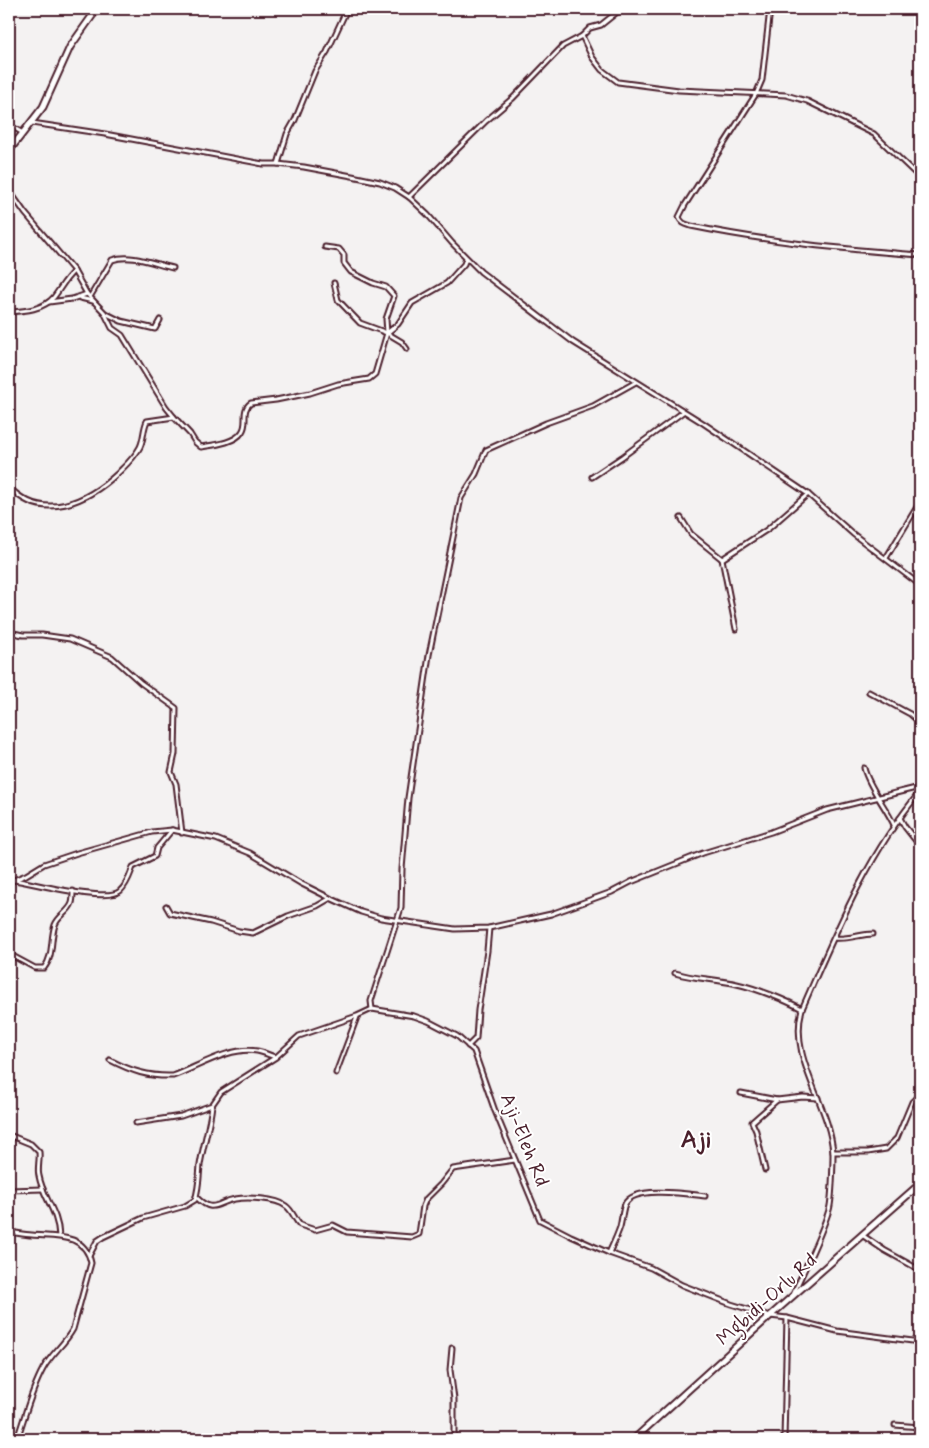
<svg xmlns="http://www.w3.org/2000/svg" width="929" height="1448" font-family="Mynerve,sans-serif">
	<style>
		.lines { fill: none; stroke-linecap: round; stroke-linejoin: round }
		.street-casing { stroke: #4a1f2b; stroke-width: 7 }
		.secondary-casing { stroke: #4a1f2b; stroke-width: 9 }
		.street { stroke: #fff; stroke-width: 3 }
		.secondary { stroke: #fff; stroke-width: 5 }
		.labels { text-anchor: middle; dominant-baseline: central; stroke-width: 4; stroke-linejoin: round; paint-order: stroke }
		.street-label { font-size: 20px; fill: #4a1f2b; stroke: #fff }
		.district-label { font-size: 25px; font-weight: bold; fill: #4a1f2b; stroke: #fff }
	</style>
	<rect width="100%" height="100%" fill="#f4f2f2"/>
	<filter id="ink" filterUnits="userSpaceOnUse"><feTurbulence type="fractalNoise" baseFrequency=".02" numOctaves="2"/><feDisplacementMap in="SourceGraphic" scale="10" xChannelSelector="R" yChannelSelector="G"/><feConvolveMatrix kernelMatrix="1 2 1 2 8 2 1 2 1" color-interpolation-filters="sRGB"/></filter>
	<g filter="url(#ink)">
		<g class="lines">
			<g class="street-casing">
				<g id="street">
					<path d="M770 9 762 80 756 94 685 205 679 217C681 223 685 224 691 226 769 242 841 249 920 255"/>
					<path d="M582 36 592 57 602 70 618 82 679 90 786 95 807 101 874 134 920 178"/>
					<path d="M32 123 105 134 263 164H278L304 167 352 176 380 182 395 188 409 197 428 215 452 243 481 272 573 342 703 423 808 494 853 534 920 585"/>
					<path d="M9 125 23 133"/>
					<path d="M278 164 287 134 295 120 315 71 327 52 347 9"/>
					<path d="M9 190 25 213 74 271 87 294 104 312 112 328 122 335 166 407 174 417 190 434 195 442 201 447C213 445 235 443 242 432 249 423 240 410 251 403L276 400 310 393 338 384 369 379 375 374 387 333 398 324 412 303 447 283 464 264 466 258"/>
					<path d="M409 197 486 121 513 98 563 46 582 36 590 28 601 25 621 9"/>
					<path d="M325 247 339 249 344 255V263L351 272 373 283 386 287 394 296 386 319 387 333 402 342 407 349"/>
					<path d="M334 283 338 300 360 323 387 333"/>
					<path d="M90 297 112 260C131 253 154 264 173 268"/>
					<path d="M80 298 93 301"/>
					<path d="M49 302 72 299 87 294"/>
					<path d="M9 312C24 311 43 310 54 297 61 288 65 279 74 271"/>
					<path d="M105 313 121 321 155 329 160 320"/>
					<path d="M592 477 622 457 683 412"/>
					<path d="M9 487C43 523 87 502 118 473 126 465 135 457 140 447 144 439 143 429 147 421L174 417"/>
					<path d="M681 518 691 534 722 559"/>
					<path d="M886 558 920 502"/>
					<path d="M736 629 722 559 768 529 808 494"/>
					<path d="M9 632 23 635H42L70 639 112 657 141 683 176 708 175 754 171 772 176 784 182 833"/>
					<path d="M869 692 910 714 920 723"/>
					<path d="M864 768C868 786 886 807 894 825"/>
					<path d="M900 818 905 827 920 846"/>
					<path d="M14 880C34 883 107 903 120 891 127 885 130 875 133 867L155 856 157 848 172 830"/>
					<path d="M9 882 26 875 44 864 77 853 152 832 172 830 216 839 250 853 300 883 330 898 361 912 381 918 455 929 489 928 551 914 612 892 631 882 703 853 771 832 827 810 920 787"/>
					<path d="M166 906 170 913 211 922 239 931 253 933 288 916 317 906 329 899"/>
					<path d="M834 938C846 940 861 934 873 934"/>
					<path d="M9 954 35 968H44C54 956 50 939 55 925 58 916 69 912 72 903 73 900 73 895 73 891"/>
					<path d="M675 973C695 979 716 979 737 984 755 988 786 1000 802 1009"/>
					<path d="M372 1009 371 1001 401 908 402 869 408 798 429 655 461 498 476 474 486 450 546 423 593 406 636 382"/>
					<path d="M468 1046 476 1038 478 1010 487 951 489 928"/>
					<path d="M110 1060C131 1071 149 1077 173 1076 198 1067 230 1046 257 1051 263 1052 269 1055 275 1057"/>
					<path d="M336 1073 357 1017"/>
					<path d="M741 1093 777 1100 803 1097 818 1098"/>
					<path d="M136 1123 181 1116 212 1105 221 1092 276 1057 299 1036 357 1016 372 1009 414 1016 428 1021 457 1036 474 1051 495 1111 540 1220 571 1236 609 1253 651 1268 682 1285 731 1304 770 1316 787 1318 837 1331 920 1342"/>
					<path d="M9 1135 31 1144 39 1152C40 1160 37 1169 39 1176 43 1198 58 1211 59 1236"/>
					<path d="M833 1152H868L886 1149 897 1138 912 1102 920 1094"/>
					<path d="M765 1170 756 1131 752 1122 777 1100"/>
					<path d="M9 1190 43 1189"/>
					<path d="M196 1197C214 1215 217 1202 235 1199 247 1197 276 1198 286 1206 293 1211 294 1219 300 1225L315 1230 333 1225 347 1232 412 1237 419 1234 423 1206 426 1199 441 1184 453 1169 515 1160"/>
					<path d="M9 1232C17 1233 25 1235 32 1235 56 1237 85 1233 91 1263L73 1329C65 1344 51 1354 43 1369 31 1391 25 1416 17 1439"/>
					<path d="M862 1235 884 1250 920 1270"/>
					<path d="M609 1253C613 1244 617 1236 620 1227 622 1220 622 1211 625 1204 634 1185 688 1194 705 1196"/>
					<path d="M90 1254 97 1241 103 1237 143 1218 185 1206 195 1200C199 1188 199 1177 200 1165 203 1145 210 1125 212 1105"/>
					<path d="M793 1295C805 1267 820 1239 829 1210 832 1201 833 1163 833 1153 830 1103 788 1060 802 1009 835 934 867 855 920 792"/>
					<path d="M452 1348 450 1370 454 1399V1439"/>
					<path d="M895 1425 920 1427"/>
					<path d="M784 1439 787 1318"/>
				</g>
			</g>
			<g class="secondary-casing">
				<g id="secondary">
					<path d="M9 151 43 107 70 47 97 9"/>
					<path d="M634 1439 770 1316 920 1184"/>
				</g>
			</g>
			<use href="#street" class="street"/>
			<use href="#secondary" class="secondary"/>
		</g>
	</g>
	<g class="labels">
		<g class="street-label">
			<text transform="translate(524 1140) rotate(68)">Aji-Eleh Rd</text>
			<text transform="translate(767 1300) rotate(-42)">Mgbidi-Orlu Rd</text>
		</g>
		<g class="district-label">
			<text x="696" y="1140">Aji</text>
		</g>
	</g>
	<rect width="929" height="1448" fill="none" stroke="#fff" stroke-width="30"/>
	<rect x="15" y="15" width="899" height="1418" fill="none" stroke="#4a1f2b" stroke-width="2" filter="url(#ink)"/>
</svg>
